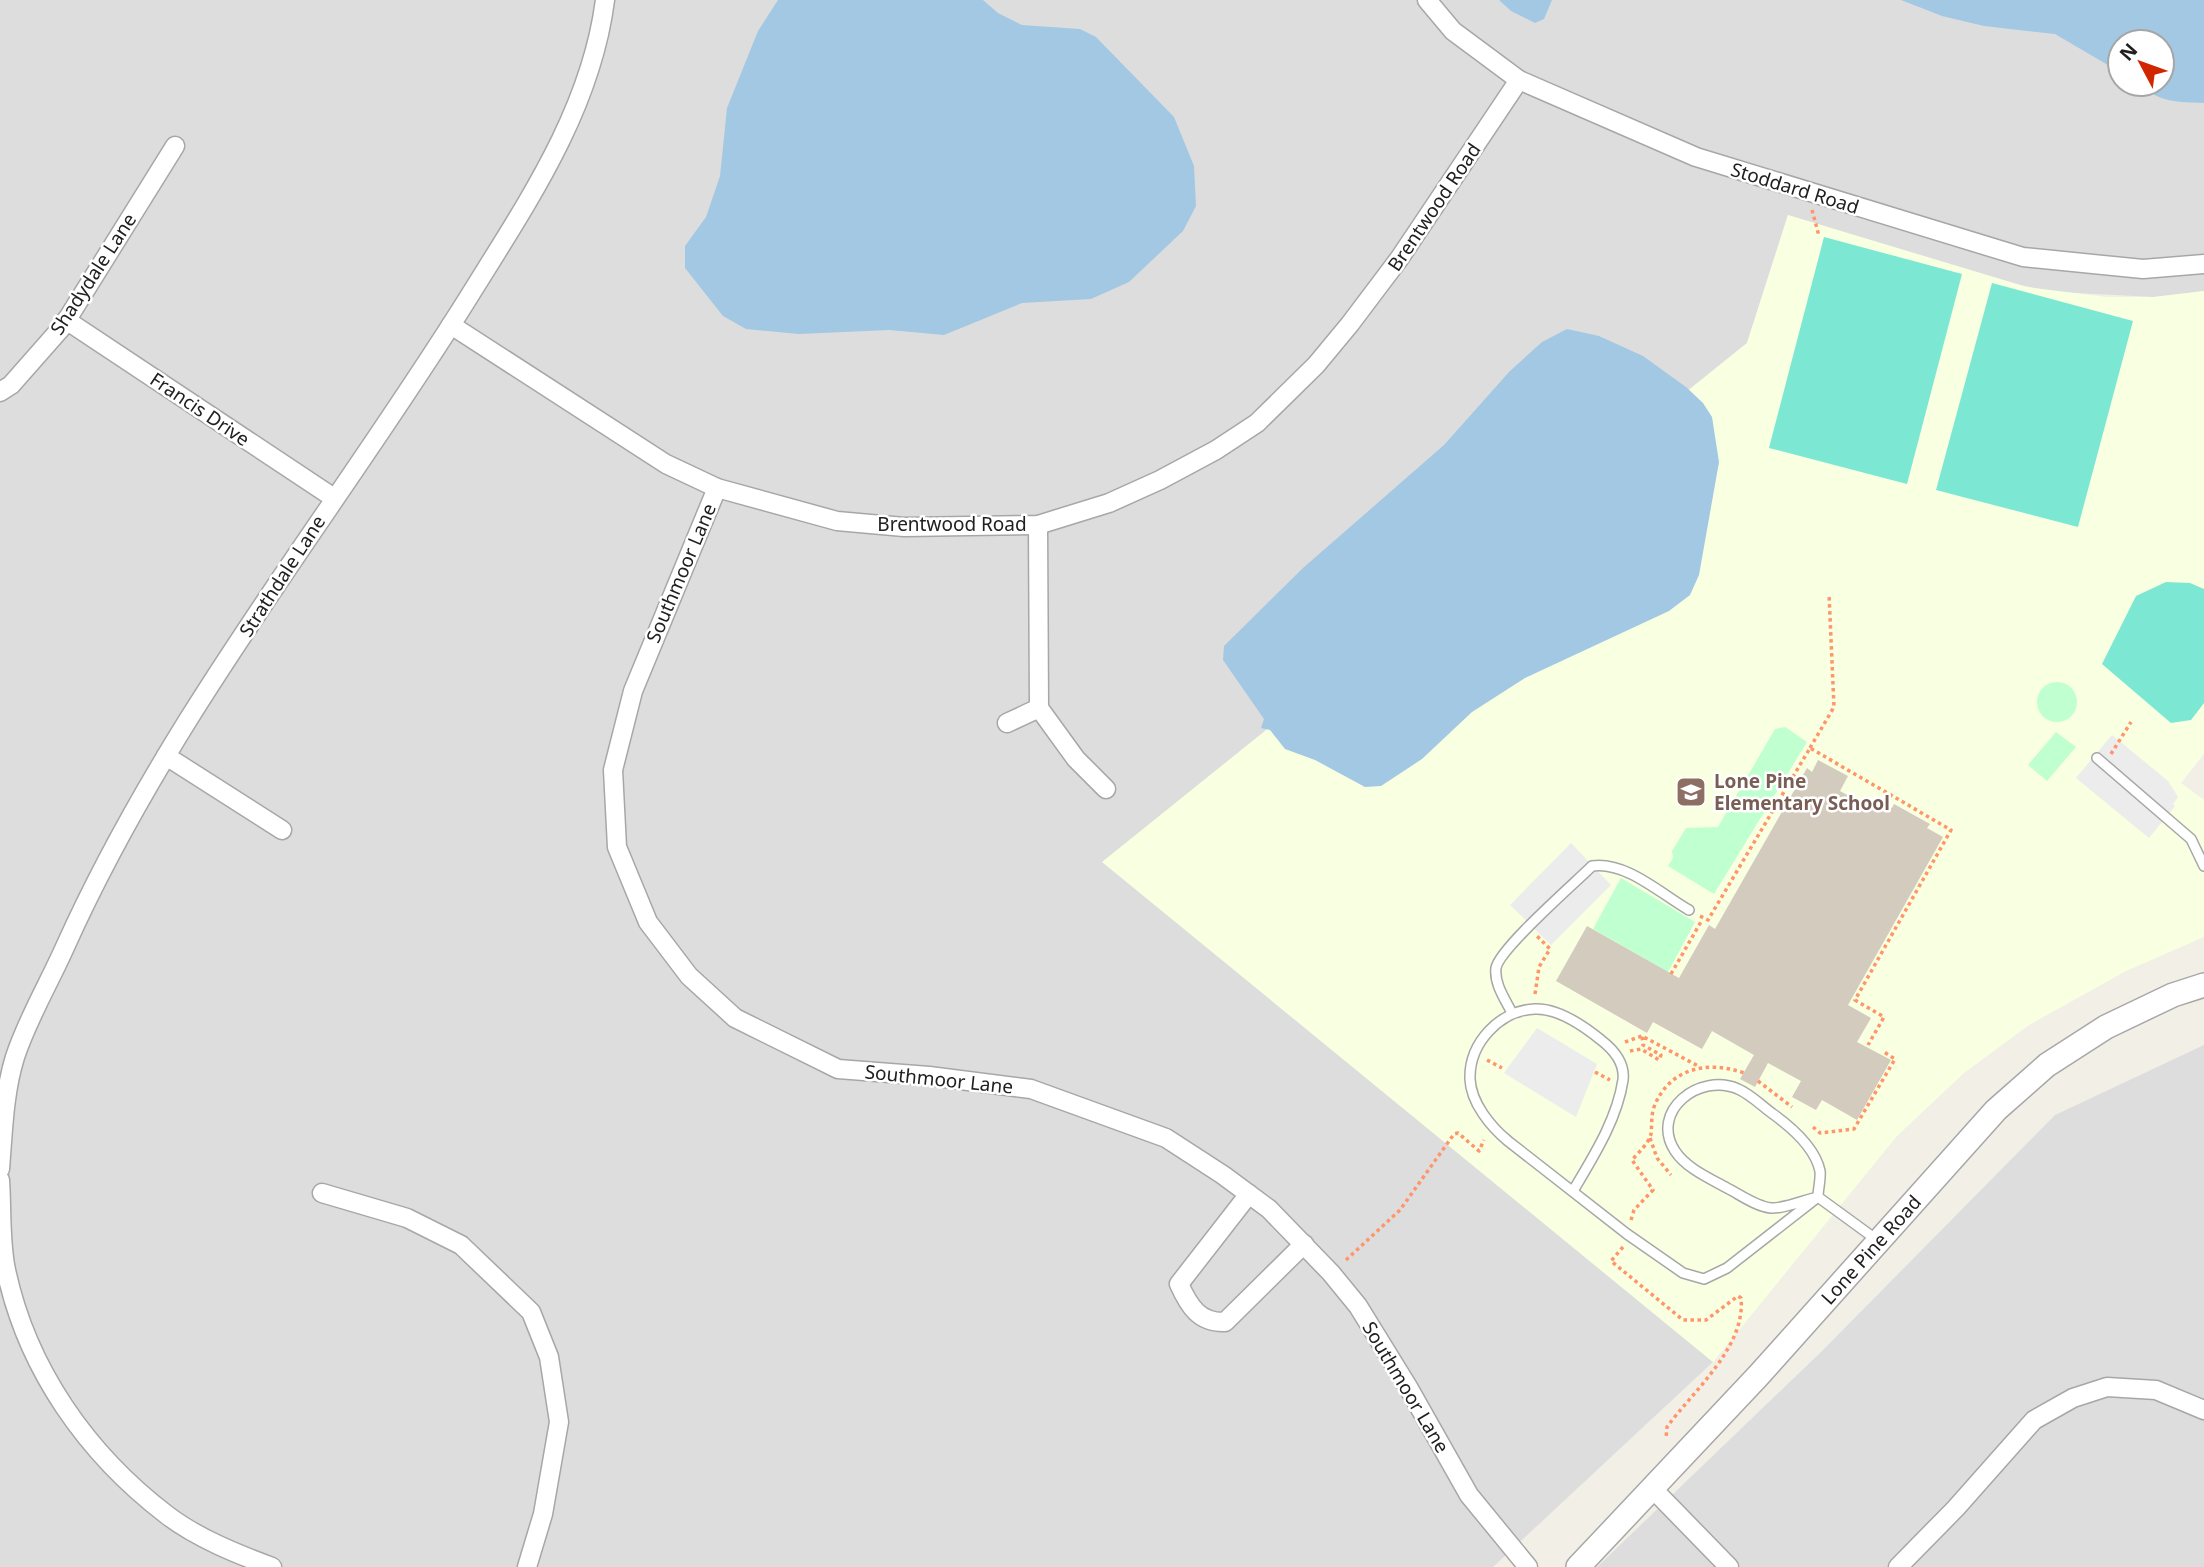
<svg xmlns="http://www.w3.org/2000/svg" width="2204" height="1567" font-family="'Noto Sans',sans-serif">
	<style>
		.residential { fill: #dedddd; fill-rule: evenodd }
		.education { fill: #f9ffe1 }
		.park { fill: #c0ffd0 }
		.pitch { fill: #7ce8d3 }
		.parking { fill: #ececec }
		.water { fill: #a2c8e3 }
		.building { fill: #d2cbbe }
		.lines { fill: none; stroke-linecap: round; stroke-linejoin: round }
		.service-casing { stroke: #a7a7a7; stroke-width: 12 }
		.minor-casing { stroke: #a7a7a7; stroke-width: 21 }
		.tertiary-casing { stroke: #a7a7a7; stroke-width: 26 }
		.path { stroke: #ff9569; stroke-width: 3.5; stroke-dasharray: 3.5 3.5; stroke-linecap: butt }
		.service { stroke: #fff; stroke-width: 9 }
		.minor { stroke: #fff; stroke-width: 18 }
		.tertiary { stroke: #fff; stroke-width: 23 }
		.labels { text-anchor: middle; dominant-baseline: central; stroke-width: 5; stroke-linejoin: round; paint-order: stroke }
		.street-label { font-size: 19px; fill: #202020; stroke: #fff }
		.education-label { font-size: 19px; font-weight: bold; fill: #785e54; stroke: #fff; text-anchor: start }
	</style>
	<rect width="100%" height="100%" fill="#f2f0e6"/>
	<g class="residential">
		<path d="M0 0H2204V291L2154 297 2055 292 1995 280 1788 215 1747 343 1103 862 1713 1362 1493 1567H0ZM2120 42H2162V84H2120Z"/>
		<path d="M2204 1045V1567H1597L1821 1352 2055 1115Z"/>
	</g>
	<path class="education" d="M1788 215 2027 287 2107 297H2154L2204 291V754L2181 783 2204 800V937L2126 971 2029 1025 1964 1073 1897 1136 1713 1362 1102 862 1747 343Z"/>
	<g class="park">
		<circle cx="2057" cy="702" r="20"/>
		<path d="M1785 727 1807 742 1714 894 1668 866 1673 858 1672 851 1686 828 1718 827 1775 729Z"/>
		<path d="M2056 732 2076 747 2047 781 2028 765Z"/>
		<path d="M1621 878 1695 922 1668 972 1593 929Z"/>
	</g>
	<g class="pitch">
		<path d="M1824 237 1962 274 1907 484 1769 448Z"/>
		<path d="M1992 283 2133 321 2078 527 1936 490Z"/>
		<path d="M2166 582 2190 583 2204 589V703L2191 720 2171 723 2102 664 2136 596Z"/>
	</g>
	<g class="parking">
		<path d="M2112 735 2168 781 2178 797 2173 804 2175 806 2149 838 2076 778Z"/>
		<path d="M1571 843 1611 885 1551 945 1510 905Z"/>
		<path d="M1537 1028 1597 1064 1576 1117 1504 1073Z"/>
	</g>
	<g class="water">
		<path d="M778 0H983L998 13 1022 25 1080 29 1096 37 1174 117 1194 166 1196 206 1183 231 1129 282 1091 299 1022 303 944 335 889 330 799 334 746 329 723 316 685 268V246L706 217 720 176 727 108 758 31Z"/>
		<path d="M1499 0H1552L1544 19 1535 23 1511 11Z"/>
		<path d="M1901 0H2204V103C2180 102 2157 103 2141 84H2162V42H2120L2118 71 2055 34 1984 26 1942 16Z"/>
		<path d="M1567 329 1599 336 1643 356 1686 387 1703 403 1712 417 1719 462 1699 575 1690 595 1669 611 1525 678 1472 712 1422 759 1381 786 1365 787 1315 760 1285 749 1270 730 1261 728 1264 719 1223 660 1224 646 1303 568 1444 445 1509 372 1542 342Z"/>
	</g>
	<path class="building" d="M1818 760 1848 776 1840 791 1871 808 1876 799 1892 808 1894 804 1930 824 1927 828 1943 837 1848 1005 1871 1018 1857 1042 1891 1060 1857 1120 1822 1100 1816 1110 1792 1097 1801 1081 1768 1063 1755 1087 1740 1079 1754 1055 1712 1031 1702 1049 1653 1022 1647 1033 1556 981 1587 926 1679 978 1709 925 1715 929 1807 768 1812 772Z"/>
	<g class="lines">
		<g class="service-casing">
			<g id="service">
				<path d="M2097 758 2191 839 2204 866"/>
				<path d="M1512 1013C1505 999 1494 984 1496 968 1499 949 1575 883 1592 866 1626 861 1661 894 1689 910"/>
				<path d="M1573 1191C1593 1157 1617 1120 1623 1080 1625 1063 1614 1050 1601 1040 1585 1027 1558 1008 1535 1009 1500 1010 1469 1043 1470 1079 1471 1103 1491 1127 1508 1141L1627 1234 1683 1273 1704 1279 1727 1268 1818 1197C1818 1189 1821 1179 1820 1171 1815 1147 1791 1127 1773 1114 1762 1106 1750 1094 1738 1089 1700 1072 1649 1111 1675 1151 1686 1168 1709 1178 1727 1188 1739 1194 1757 1207 1771 1208 1784 1209 1804 1200 1818 1197L1877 1240"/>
			</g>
		</g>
		<g class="minor-casing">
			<g id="minor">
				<path d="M1427 0 1453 31 1519 80 1696 157 2023 257 2143 269 2204 264"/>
				<path d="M66 320 334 498"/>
				<path d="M451 325 666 464 717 488 837 521 904 527 1038 525 1109 503 1160 480 1216 450 1257 423 1316 365 1350 324 1399 259 1519 80"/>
				<path d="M0 392 11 385 63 326 175 146"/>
				<path d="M717 488 633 691 613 770 617 847 648 922 689 976 735 1018 838 1069 929 1076 1031 1089 1166 1138 1223 1175 1269 1209 1331 1273 1358 1306 1408 1387 1469 1495 1528 1567"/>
				<path d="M1038 525 1039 708 1076 759 1106 789"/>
				<path d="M1007 723 1039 708"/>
				<path d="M166 756 282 830"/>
				<path d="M0 1169C3 1132 4 1092 15 1057 27 1020 49 983 65 947 170 713 335 512 470 295 527 203 591 110 605 0"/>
				<path d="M0 1180C2 1209 0 1242 6 1270 27 1369 87 1454 167 1515 197 1538 237 1554 272 1567"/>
				<path d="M322 1193 407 1218 461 1245 531 1312 549 1357 559 1422 543 1514 527 1567"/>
				<path d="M1249 1194 1179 1284C1189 1306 1199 1323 1225 1322L1304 1244"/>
				<path d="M1653 1489 1729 1567"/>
				<path d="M1898 1567 1956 1508 2034 1420 2073 1398 2107 1387 2156 1390 2204 1410"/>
			</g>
		</g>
		<g class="tertiary-casing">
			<g id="tertiary">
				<path id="s1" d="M1578 1567 1758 1376 1996 1110 2047 1065 2106 1027 2173 995 2204 985"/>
			</g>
		</g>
		<g class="path">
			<path d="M1812 210 1819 236"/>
			<path d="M1810 748 1834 707 1829 594"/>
			<path d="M2111 754 2131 722"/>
			<path d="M1700 916 1708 920 1810 748 1951 830 1855 1000 1884 1017 1868 1045"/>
			<path d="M1671 974 1702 920"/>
			<path d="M1535 994 1539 967 1550 949 1537 936"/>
			<path d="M1625 1042 1642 1036"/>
			<path d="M1630 1051 1641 1049 1659 1060 1661 1055 1643 1045 1642 1036 1700 1067"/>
			<path d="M1487 1060 1502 1068"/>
			<path d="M1595 1072 1610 1080"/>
			<path d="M1758 1081 1792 1107"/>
			<path d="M1813 1127 1820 1133 1854 1129 1895 1059 1884 1052"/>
			<path d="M1650 1138 1657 1158 1671 1175"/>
			<path d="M1631 1220 1634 1210 1653 1190 1632 1160C1638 1153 1649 1143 1651 1134 1652 1125 1651 1116 1654 1107 1669 1068 1708 1060 1744 1073"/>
			<path d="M1623 1247 1611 1261 1683 1320H1706L1738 1296 1741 1298C1746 1347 1693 1391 1667 1427L1666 1438"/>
			<path d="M1346 1260 1400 1210 1454 1134 1458 1133 1479 1151 1484 1140"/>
		</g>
		<use href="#service" class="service"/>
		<use href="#minor" class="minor"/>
		<use href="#tertiary" class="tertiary"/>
	</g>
	<defs>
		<g id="school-square" transform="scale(1.575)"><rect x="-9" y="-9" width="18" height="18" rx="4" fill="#8d6e63" stroke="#fff"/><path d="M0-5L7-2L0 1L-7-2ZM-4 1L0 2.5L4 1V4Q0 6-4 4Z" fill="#fff"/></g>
	</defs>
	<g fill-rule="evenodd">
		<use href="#school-square" x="1691" y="792"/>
	</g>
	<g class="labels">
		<g class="street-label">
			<text transform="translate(1795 188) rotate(17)">Stoddard Road</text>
			<text transform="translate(1434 207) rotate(-56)">Brentwood Road</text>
			<text transform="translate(93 274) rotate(-57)">Shadydale Lane</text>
			<text transform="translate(200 409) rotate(34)">Francis Drive</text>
			<text x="952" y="524">Brentwood Road</text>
			<text transform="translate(681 573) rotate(-67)">Southmoor Lane</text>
			<text transform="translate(282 576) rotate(-57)">Strathdale Lane</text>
			<text transform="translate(939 1079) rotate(6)">Southmoor Lane</text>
			<text stroke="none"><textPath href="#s1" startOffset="432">Lone Pine Road</textPath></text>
			<text transform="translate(1406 1387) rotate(59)">Southmoor Lane</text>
		</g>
		<g class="education-label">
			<text x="1714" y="781">Lone Pine<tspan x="1714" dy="22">Elementary School</tspan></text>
		</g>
	</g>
	<g transform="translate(2141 63) rotate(311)"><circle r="33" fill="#ffffff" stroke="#a6a6a6" stroke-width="2"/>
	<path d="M0-5L12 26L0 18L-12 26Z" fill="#d02700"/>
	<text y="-10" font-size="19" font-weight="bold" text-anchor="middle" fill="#202020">N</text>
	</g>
</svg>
